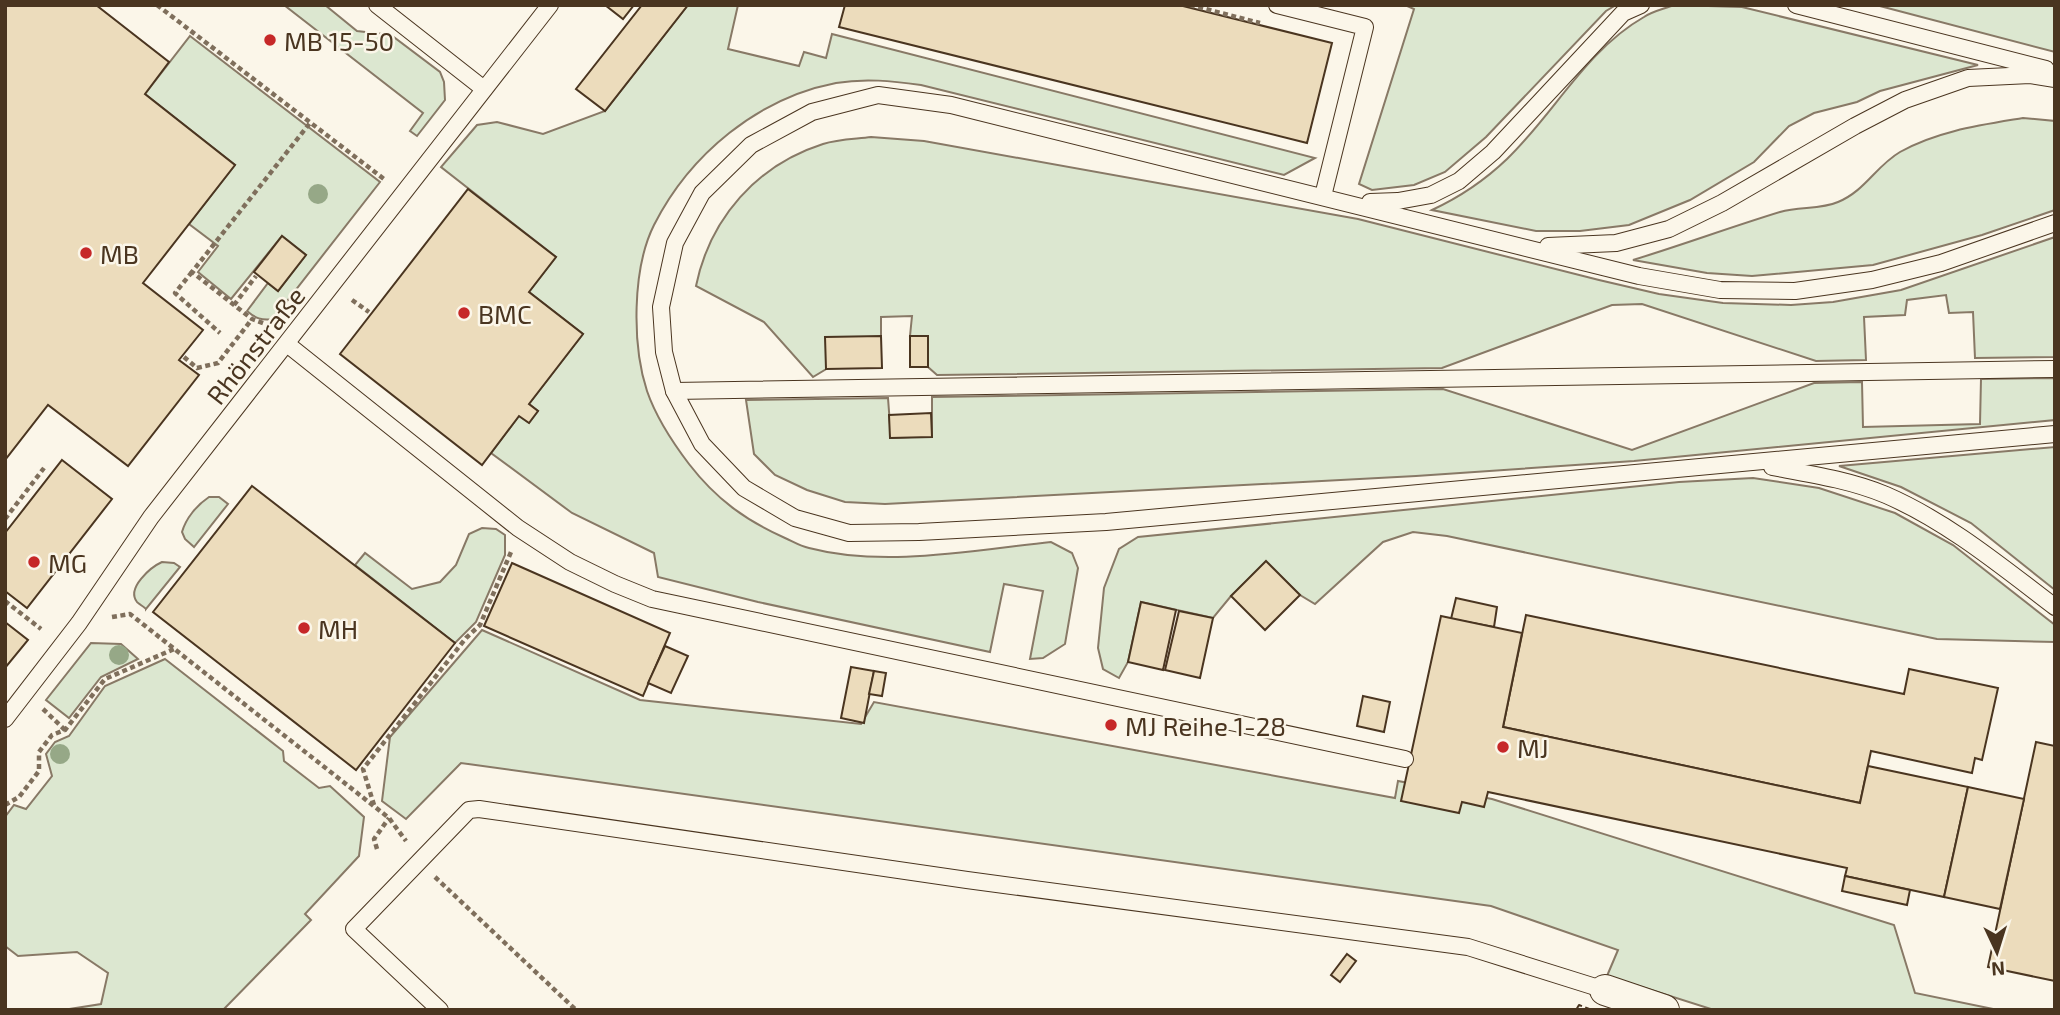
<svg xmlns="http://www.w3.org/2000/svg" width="2060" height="1015" font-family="'Exo 2',sans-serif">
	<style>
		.green { fill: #dce7d0; stroke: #887966; stroke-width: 2 }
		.building { fill: #ecdcbc; stroke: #4a3520; stroke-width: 2 }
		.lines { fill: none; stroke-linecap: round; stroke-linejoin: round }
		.service-casing { stroke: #4a3520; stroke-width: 18 }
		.minor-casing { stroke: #4a3520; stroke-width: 32 }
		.path { stroke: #7f6f5c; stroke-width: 4.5; stroke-dasharray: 5 3.5; stroke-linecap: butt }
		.service { stroke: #fbf6e9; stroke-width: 16 }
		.minor { stroke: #fbf6e9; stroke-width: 30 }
		.fence { stroke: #4a3520; stroke-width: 2; stroke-dasharray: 9 3.5; stroke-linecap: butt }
		.tree { fill: #96a887 }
		.poi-dot { fill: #c62828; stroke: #fbf6e9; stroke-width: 2.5 }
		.labels { text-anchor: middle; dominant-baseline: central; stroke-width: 5; stroke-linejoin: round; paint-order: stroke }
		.poi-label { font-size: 26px; fill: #4a3520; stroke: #fbf6e9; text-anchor: start }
		.street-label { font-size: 26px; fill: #4a3520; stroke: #fbf6e9 }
	</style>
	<rect width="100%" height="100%" fill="#fbf6e9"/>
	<g class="green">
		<path d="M284 5H325L357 31 391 35 440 72 444 82 445 100 417 136 410 131 423 113Z"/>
		<path d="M688 5H738L728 49 799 66 804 52 826 58 832 34 1315 158 1284 175 921 85C892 81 865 78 836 83 758 98 690 154 654 225 632 269 632 345 647 391 656 417 673 443 689 464 716 499 745 520 785 538 792 541 800 546 809 548 885 568 974 550 1051 542L1072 553 1078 568 1065 644 1043 658 1030 659 1043 591 1004 584 990 652 758 602 658 577 654 553 572 513 491 453 519 416 529 423 538 411 529 404 583 334 529 292 556 257 441 167 477 125 497 122 543 134 605 111Z"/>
		<path d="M1405 5H1616L1606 11 1486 137 1445 172 1414 185 1372 190 1359 184 1414 9Z"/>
		<path d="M1674 5 1742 7 1978 65 1880 91 1857 102 1814 113 1789 126 1754 162 1690 200 1629 225 1580 231H1536L1432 210C1460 197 1484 181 1507 159 1554 114 1586 50 1644 17 1653 11 1664 9 1674 5Z"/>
		<path d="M1876 5H2055V52Z"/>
		<path d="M190 36 380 182 273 319C262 321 255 318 247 311L268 283 278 291 306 255 282 236 231 299 198 272 218 246 189 224 235 165 145 94Z"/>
		<path d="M2023 118 2055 121V210L1982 235 1873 265 1752 276 1707 273 1633 260C1682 245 1731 227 1780 212 1799 206 1820 210 1838 202 1865 191 1876 166 1900 152 1937 131 1981 125 2023 118Z"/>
		<path d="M871 137 924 141 1358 219 1599 280 1659 294 1723 303 1791 305 1833 302 1901 290 2055 237V357L1975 358 1973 312 1949 313 1946 295 1907 300 1905 315 1864 317 1866 360 1816 361 1642 304 1612 305 1442 368 937 375 928 367V336H910L912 316 881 317V336L813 377 764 322 696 286C710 218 757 165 823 144 838 139 856 139 871 137Z"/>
		<path d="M2055 378V420L1634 461 1416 476 885 504 845 502 807 490 775 475 754 454 746 400 888 398 891 438 932 436V397L1443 389 1632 450 1814 383 1862 382 1863 427 1980 424 1981 379Z"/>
		<path d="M2055 447V590L1971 523 1901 487 1839 466Z"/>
		<path d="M1753 478 1819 488 1895 513 1953 545 2055 625V642L1937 639 1447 536 1413 532 1383 542 1315 604 1300 595 1266 562 1231 596 1213 618 1141 602 1128 662 1119 678 1103 669 1098 648 1104 588 1119 549 1138 537 1679 482Z"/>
		<path d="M209 497H219L228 504 194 547 185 539 182 532C186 518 197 505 209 497Z"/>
		<path d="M482 528 496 529 505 535V555L476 622 455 643 355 565 365 553 412 589 440 582 456 565 469 534Z"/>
		<path d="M162 562 174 563 180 567 146 609C146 608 137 603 137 602 126 588 151 567 162 562Z"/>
		<path d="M482 630 640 700 861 724 874 702 1395 798 1398 781 1492 799 1894 925 1915 993 1998 1010H1714L1607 976 1618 950 1491 906 461 763 406 819 382 801 390 737Z"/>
		<path d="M91 643 121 644 138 659 101 677 69 718 46 700Z"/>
		<path d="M165 659 283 751 284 761 319 788 330 786 364 817 359 856 305 914 311 920 223 1010H63L101 1004 108 973 77 952 18 956 5 946V817L14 805 26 809 52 776 46 754 55 742 69 736 105 686Z"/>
	</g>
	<g class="building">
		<path d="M5 5H96L169 62 145 94 235 165 143 283 203 330 179 360 199 375 128 466 48 405 5 460Z"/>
		<path d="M605 5H634L623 19Z"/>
		<path d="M642 5H688L605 111 576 89Z"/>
		<path d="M845 5H1179L1332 43 1307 143 839 27Z"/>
		<path d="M468 189 556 257 529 292 583 334 529 404 538 411 529 423 519 416 482 465 340 354Z"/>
		<path d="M282 236 306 255 278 291 254 272Z"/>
		<path d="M881 336 882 368 826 369 825 337Z"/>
		<rect x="910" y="336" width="18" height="31"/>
		<path d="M931 413 932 437 890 438 889 415Z"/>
		<path d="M62 460 112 499 27 608 5 591V533Z"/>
		<path d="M252 486 455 643 356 770 153 612Z"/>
		<path d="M1266 561 1300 595 1265 630 1231 596Z"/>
		<path d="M512 563 670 633 643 696 484 626Z"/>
		<path d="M1456 598 1497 607 1494 627 1451 619Z"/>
		<path d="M1141 602 1176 610 1163 670 1128 662Z"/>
		<path d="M1179 611 1213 618 1200 678 1165 670Z"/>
		<path d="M1526 615 1904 694 1909 669 1998 688 1982 760 1975 758 1972 773 1871 751 1860 803 1503 727Z"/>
		<path d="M1441 616 1522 633 1503 727 1860 803 1868 766 1968 787 1944 897 1845 876 1847 868 1488 792 1484 807 1462 802 1459 813 1401 801Z"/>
		<path d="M5 622 28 640 5 668Z"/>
		<path d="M665 646 688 656 671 693 648 683Z"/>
		<path d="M851 667 874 671 864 723 841 718Z"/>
		<path d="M874 671 886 673 882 696 869 694Z"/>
		<path d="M1363 696 1390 702 1384 732 1357 726Z"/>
		<path d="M2036 742 2055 746V981L1988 967Z"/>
		<path d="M1968 787 2024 799 2000 909 1944 897Z"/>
		<path d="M1845 876 1910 890 1907 905 1842 891Z"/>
		<path d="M1347 954 1356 961 1340 982 1331 975Z"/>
	</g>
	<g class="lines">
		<g class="service-casing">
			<g id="service">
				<path d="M377 5 484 89"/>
				<path d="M1277 5 1365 27 1323 196"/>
				<path d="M1796 5 2046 69"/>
				<path d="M1370 202 1398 201 1431 195 1459 181 1493 152 1623 13 1641 5"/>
				<path d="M2055 223 1941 263 1872 280 1795 291 1720 290 1639 276 951 105 878 95 812 112 751 145 702 193 675 243 661 307 664 352 674 391 702 444 744 488 795 518 849 533 919 532 1106 522 2055 434"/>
				<path d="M1548 246 1616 243 1669 229 1722 203 1855 126 1905 100 1968 78 2030 75 2055 79"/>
				<path d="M287 344 518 528 570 562 615 584 652 599 1405 759"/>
				<path d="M674 391 2055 369"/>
				<path d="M1772 467C1810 474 1850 480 1886 495 1948 522 2001 566 2055 607"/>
				<path d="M5 719 79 623 151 517 550 5"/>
				<path d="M440 1010 354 929 469 810 479 809 967 880 1468 947 1605 990"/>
			</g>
		</g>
		<g class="minor-casing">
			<path id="minor" d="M1605 990 1664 1010"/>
		</g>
		<g class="path">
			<path d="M157 5 384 179"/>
			<path d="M1190 5 1260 23"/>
			<path d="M192 272 175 293 220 333"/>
			<path d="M352 300 369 312"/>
			<path d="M234 305 256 276"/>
			<path d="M271 326 252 319 192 272 310 123"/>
			<path d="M184 357 197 368 218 363 252 319"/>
			<path d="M5 519 44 468"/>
			<path d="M5 601 41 629"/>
			<path d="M112 617 130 614 389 818 406 841"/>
			<path d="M43 709 65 730"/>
			<path d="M5 805 19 797 39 771V752L52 735 65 730 105 679 174 649"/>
			<path d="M374 805 363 769 466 638 480 625 511 552"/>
			<path d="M377 849 374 839 389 818"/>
			<path d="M435 877 576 1010"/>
		</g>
		<use href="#service" class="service"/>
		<use href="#minor" class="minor"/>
		<path class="fence" d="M1576 1010 1579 1005 1592 1010"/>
	</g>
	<g class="tree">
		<circle cx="318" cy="194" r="10"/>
		<circle cx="119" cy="655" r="10"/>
		<circle cx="60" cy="754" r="10"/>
	</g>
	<g class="poi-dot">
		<circle cx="270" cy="40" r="7"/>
		<circle cx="86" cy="253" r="7"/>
		<circle cx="464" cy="313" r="7"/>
		<circle cx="34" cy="562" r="7"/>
		<circle cx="304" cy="628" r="7"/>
		<circle cx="1111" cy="725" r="7"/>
		<circle cx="1503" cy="747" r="7"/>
	</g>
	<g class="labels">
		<g class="poi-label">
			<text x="284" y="40">MB 15-50</text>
			<text x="100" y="253">MB</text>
			<text x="478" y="313">BMC</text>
			<text x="48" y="562">MG</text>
			<text x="318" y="628">MH</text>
			<text x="1125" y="725">MJ Reihe 1-28</text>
			<text x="1517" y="747">MJ</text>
		</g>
		<g class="street-label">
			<text transform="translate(255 345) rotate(-52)">Rhönstraße</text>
		</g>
	</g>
	<rect width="2060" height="1015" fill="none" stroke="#4a3520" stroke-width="14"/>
	<g transform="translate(1997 952) rotate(176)" stroke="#fbf6e9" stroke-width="5" paint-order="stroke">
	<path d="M0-5L12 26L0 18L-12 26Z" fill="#4a3520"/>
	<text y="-10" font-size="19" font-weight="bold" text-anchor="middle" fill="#4a3520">N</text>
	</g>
</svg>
